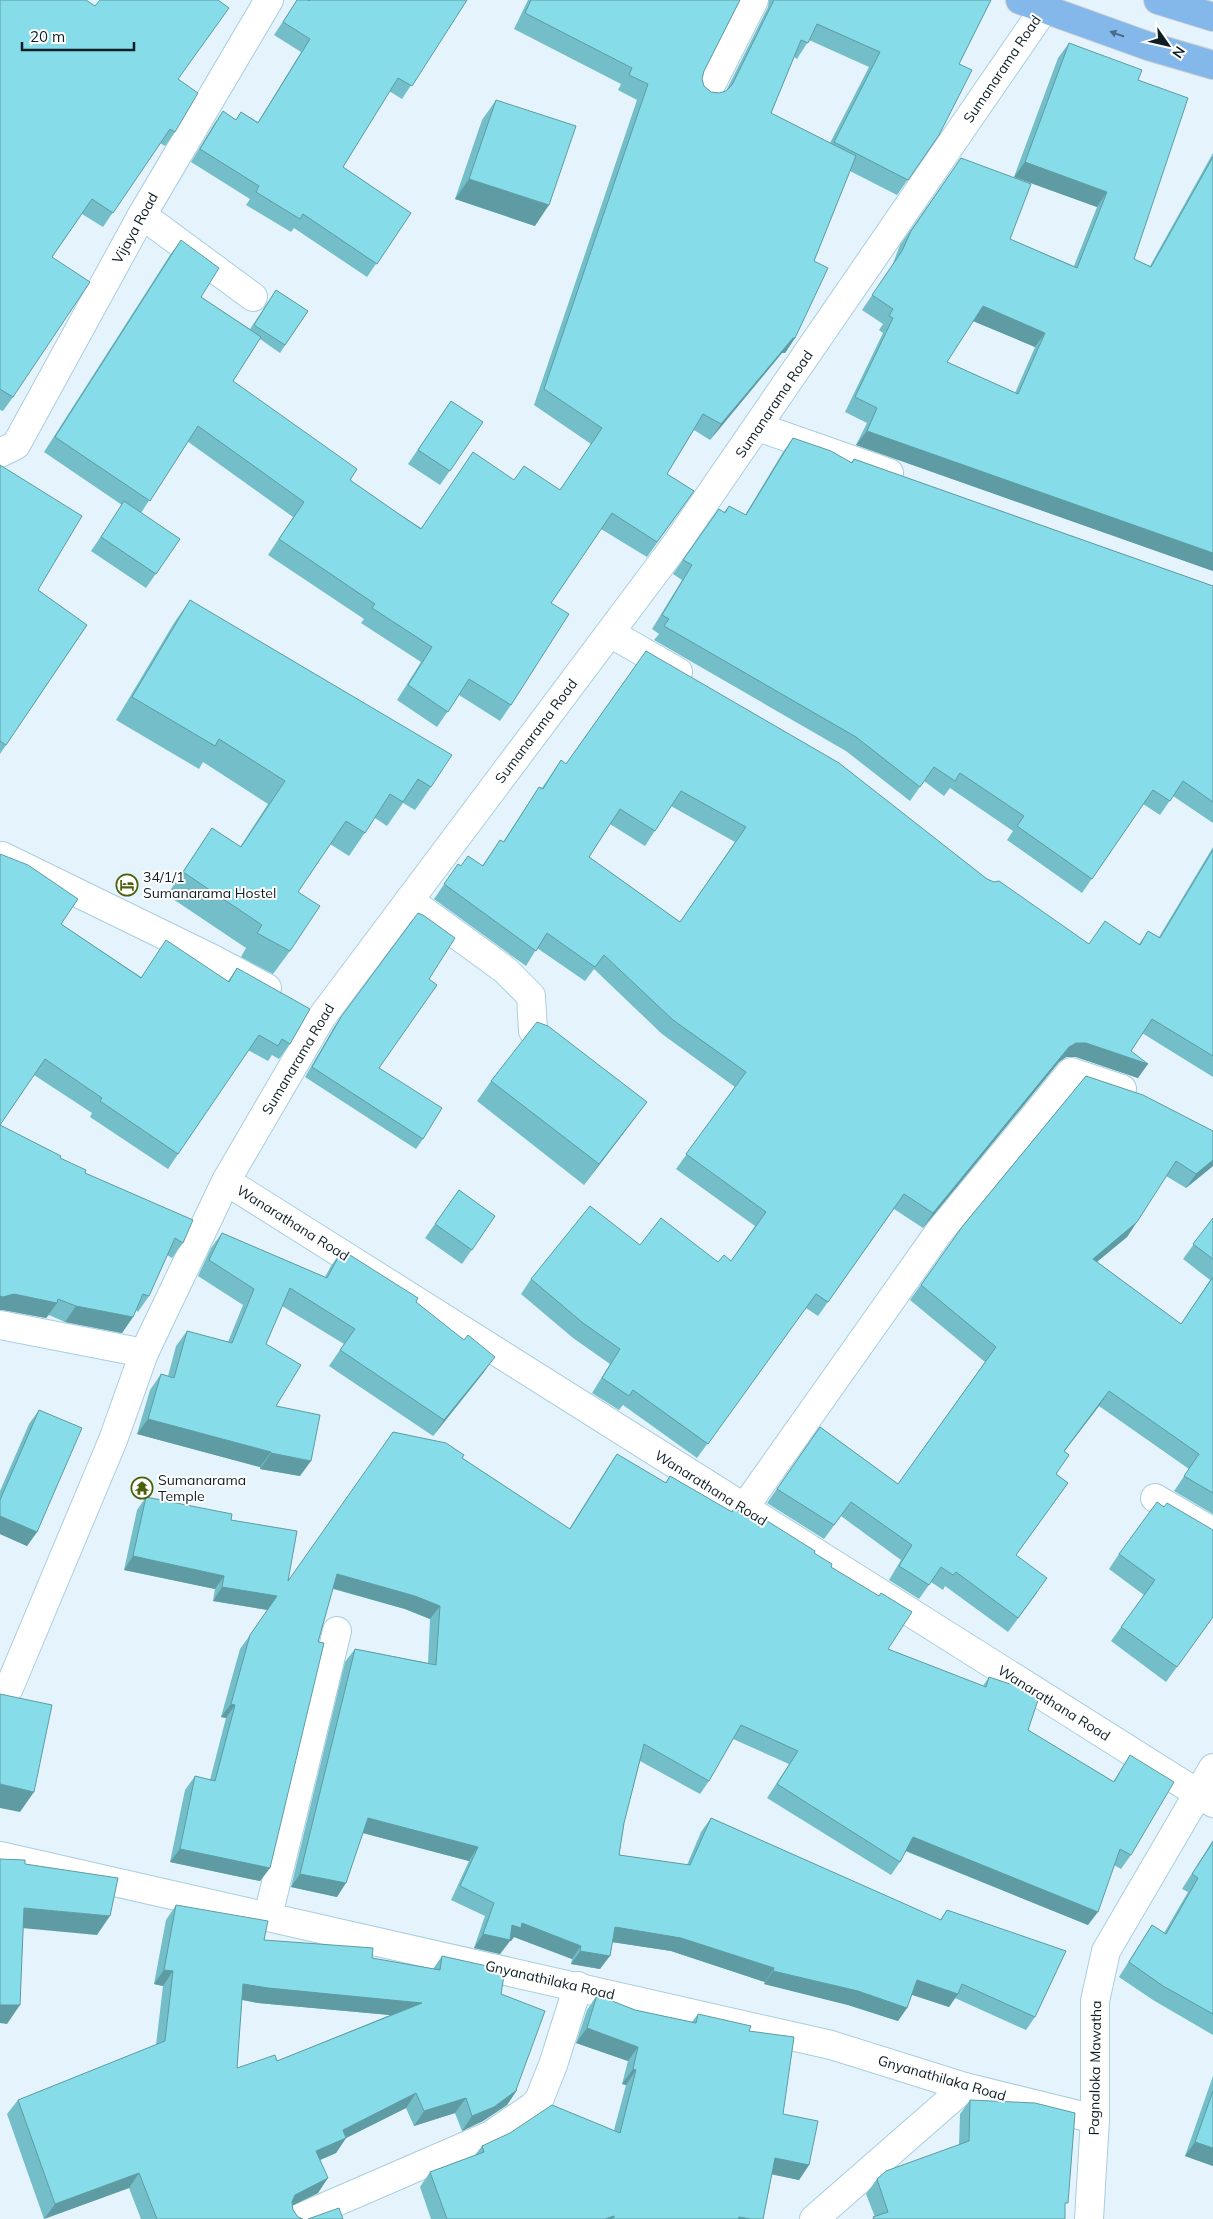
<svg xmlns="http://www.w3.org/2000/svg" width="1213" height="2219" font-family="Mulish,sans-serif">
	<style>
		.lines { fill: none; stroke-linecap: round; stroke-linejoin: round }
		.minor-casing { stroke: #a8cee0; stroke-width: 30 }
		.highway-casing { stroke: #cfd2d3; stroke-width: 30 }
		.minor { stroke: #fff; stroke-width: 28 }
		.highway { stroke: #84b7ea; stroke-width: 28 }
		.wall { fill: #73bec8; fill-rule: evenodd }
		.shaded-wall { fill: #5e9ba3 }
		.building { fill: #86dde9; stroke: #5e9ba3; fill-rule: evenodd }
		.oneway { fill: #4a6a88 }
		.labels { text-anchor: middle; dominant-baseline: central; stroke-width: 4; stroke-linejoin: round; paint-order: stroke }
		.street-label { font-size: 14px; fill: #0f1e25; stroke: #fff }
		.poi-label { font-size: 14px; fill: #0f1e25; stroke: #fff; text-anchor: start }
	</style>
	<rect width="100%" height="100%" fill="#e5f4fc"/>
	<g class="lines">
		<g class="minor-casing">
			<g id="minor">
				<path d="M707 93 754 0"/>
				<path d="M142 215 253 297"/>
				<path d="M758 427 889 473"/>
				<path d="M0 453 16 445 142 215 269 0"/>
				<path d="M610 633 678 672"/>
				<path d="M0 858 2 856 213 959 267 988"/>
				<path d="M409 900 505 970 531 996 533 1031"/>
				<path d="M226 1181 1213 1803"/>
				<path d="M0 1325 144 1353 226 1181 321 1018 674 547 1044 9"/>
				<path d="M1155 1498 1213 1532"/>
				<path d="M744 1508 939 1232 1071 1072 1122 1089"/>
				<path d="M9 1688 113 1440 144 1353"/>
				<path d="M0 1856 831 2045 965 2087 1095 2119"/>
				<path d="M268 1916 337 1631"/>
				<path d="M297 2219 491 2135 532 2107 539 2100 553 2065 578 1986"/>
				<path d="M814 2219 965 2087"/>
				<path d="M1089 2219 1095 2119V2001L1106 1951 1213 1768"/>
			</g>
		</g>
		<g class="highway-casing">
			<g id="highway">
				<path d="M1020 0 1148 46 1213 65"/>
				<path d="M1158 0 1213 17"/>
			</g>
		</g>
		<use href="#minor" class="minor"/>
		<use href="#highway" class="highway"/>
	</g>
	<g class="wall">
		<path d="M0 0 178 79 175 132 165 146 160 143 103 227 82 214 52 257 13 397 3 411 0 410Z"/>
		<path d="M297 0H467L402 99 389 91 343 167 411 213 367 277 294 228 291 232 246 205 250 199 191 162 214 124 223 111 236 120 241 112 258 122 301 52 274 35Z"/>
		<path d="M528 0H740L704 71 702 79 704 86 711 92 719 93 726 91 768 7 769 0H991L959 64 939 135 897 195 850 171 814 261 795 338 785 353H782L710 440 694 430 667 474 694 491 647 557 601 529 551 603 511 705 500 721 459 695 437 727 397 700 421 662 361 623 364 619 268 555 293 517 187 441 141 513 180 539 146 588 91 551 122 505 44 452 170 255 181 240 201 297 250 329 276 290 308 311 280 353 260 339 233 381 350 480 396 512 421 528 514 480 560 490 591 444 534 405 637 100 618 90 621 84 514 29ZM809 40 869 67 830 143 771 113 794 57 797 59Z"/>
		<path d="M1069 43 1138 80 1134 259 1150 266 1213 153V571L856 445 867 423 845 412 883 333 879 330 883 324 862 310 892 266 900 245 961 158 1010 239 1074 266 1097 207 1014 177 1058 58ZM973 321 1035 347 1015 393 947 362Z"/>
		<path d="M496 100 535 226 455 199 482 120Z"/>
		<path d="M451 401 483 422 440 485 408 464Z"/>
		<path d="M793 438 851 463 854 459 1213 586V823L1173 796 1160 815 1143 804 1082 893 1007 840 1013 831 950 788 944 796 924 781 910 801 846 751 654 640 659 634 652 629 682 580 673 574 719 509 724 512 729 506 745 515 783 452Z"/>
		<path d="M0 465 38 590 87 625 0 754Z"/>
		<path d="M190 600 431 787 415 810 403 803 387 826 375 818 349 856 330 844 298 892 290 951 273 974 241 957 246 948 167 895 212 828 240 847 268 804 203 762 199 769 116 720 174 623Z"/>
		<path d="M646 651 987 879 1089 944H1139L1148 931 1159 937 1213 847V1077L1142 1033 1131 1051 1138 1078 1076 1057H1066L1059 1062 923 1228 894 1209 818 1316 806 1308 697 1458 623 1405 619 1410 592 1393 610 1364 573 1338 521 1294 531 1279 640 1245 718 1262 731 1261 755 1226 676 1169 735 1087 662 1034 594 969 585 981 537 948 526 966 434 899 458 864 461 866H482L500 840 503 842 539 787 542 788 561 760 566 764ZM671 806 735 842 680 922 589 857 610 824 645 846Z"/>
		<path d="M0 854 61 924 141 977 228 981 237 968 290 1044 279 1059 272 1055 268 1061 248 1050 168 1169 90 1117 92 1113 34 1075 0 1125 85 1173 183 1243 172 1258 167 1255 149 1296 138 1312 136 1310 133 1317 122 1333 65 1322 49 1315 46 1318 3 1310H0Z"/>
		<path d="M429 979 379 1068 423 1139 416 1149 305 1077 334 1027 341 1017Z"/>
		<path d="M1086 1076 1213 1166 1186 1188 1166 1176 1127 1237 1097 1262 1181 1324 1210 1280 1183 1259 1213 1218V1514L1174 1491 1189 1469 1099 1406 1064 1452 1056 1474 1068 1483 1016 1555 1037 1593 1008 1632 945 1586 943 1590 931 1582 919 1599 889 1580 901 1560 841 1516 824 1539 767 1503 820 1427 898 1484 985 1362 910 1300 962 1227Z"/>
		<path d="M491 1081 632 1122 584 1185 477 1101Z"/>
		<path d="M459 1190 495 1216 462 1264 425 1238Z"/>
		<path d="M222 1233 325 1277 331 1266 342 1250 416 1302 484 1372 433 1436 329 1366 344 1344 282 1306 266 1344 276 1406 300 1476 260 1469V1467L137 1434 150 1390 161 1374 168 1376 176 1346 187 1331 228 1342 243 1305 198 1276 211 1248Z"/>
		<path d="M39 1410 37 1532 27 1546 0 1534V1491L29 1424Z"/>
		<path d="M617 1454 665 1483 670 1476 731 1512 734 1508 814 1553 831 1567 888 1649 983 1686 989 1677 1028 1730 1113 1782 1130 1755 1131 1855 1121 1869 1114 1865 1088 1925 905 1851 900 1862 891 1875 767 1798 789 1764 733 1739 709 1781 700 1794 640 1761 624 1823 619 1855 687 1865 701 1832 711 1818 940 1920 947 1910 1035 2017 1026 2030 955 1998 949 2007 912 1995 907 2008 898 2021 848 2005 764 1984 765 1982 671 1951 612 1942 600 1969 571 1964 572 1959 514 1937 511 1941H510L500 1954 474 1948 485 1916 451 1900 469 1861 363 1833 337 1897 291 1887 345 1662 355 1649 428 1663 430 1619 405 1609 333 1589 318 1642 270 1868 260 1881 170 1862 185 1790 195 1776 210 1780 226 1718 221 1717 240 1649 268 1610 213 1601 215 1589 124 1570 137 1510 146 1497 231 1520 288 1581 462 1458 569 1529 608 1467Z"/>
		<path d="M1164 1507 1213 1617 1166 1682 1111 1641 1144 1595 1109 1569 1119 1554Z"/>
		<path d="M1213 1840V2035L1153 2000 1119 1977 1142 1940 1152 1925 1164 1933 1188 1892 1182 1889Z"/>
		<path d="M176 1905 264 1940 433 1969 442 1956 501 1994 516 2090H517L507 2105 483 2121 462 2131 455 2113 414 2126 406 2108 346 2138 336 2153 320 2160 318 2193 292 2206 293 2210 298 2217 303 2219H141L129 2188 44 2219 7 2114 18 2100 156 2045 163 1986 154 1984 166 1920ZM242 2000 258 2003 390 2015 277 2061 237 2068Z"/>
		<path d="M597 1995 635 2010 692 2022 698 2014 749 2031 783 2114 809 2165 799 2180 772 2174 763 2219H431L420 2187 430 2172 475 2155 482 2146 614 2130 626 2085 622 2084 628 2061 576 2043 587 2010Z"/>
		<path d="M1213 2076V2166L1185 2156Z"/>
		<path d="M970 2100 1065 2206V2219H872L875 2217 866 2194 877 2179 959 2145 960 2114Z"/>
	</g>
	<g class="shaded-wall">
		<path d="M1025 162 1107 192 1097 207 1014 177Z"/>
		<path d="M469 179 549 205 535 226 455 199Z"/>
		<path d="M983 306 1045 333 1035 347 973 321Z"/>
		<path d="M793 338H795L785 353H782L710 440 721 424Z"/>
		<path d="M867 431 1213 553V571L856 445Z"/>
		<path d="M1076 1043H1086L1148 1064 1138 1078 1076 1057H1066L1059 1062 923 1228 933 1213 1069 1047Z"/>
		<path d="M647 1102 632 1122 584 1185 599 1164Z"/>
		<path d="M1213 1160V1166L1186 1188 1196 1174Z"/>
		<path d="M1137 1222 1127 1237 1083 1273 1093 1259Z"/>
		<path d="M14 1294 57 1303 46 1318 3 1310H0V1296Z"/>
		<path d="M76 1306 133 1317 122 1333 65 1322Z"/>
		<path d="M495 1357 484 1372 433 1436 444 1420Z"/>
		<path d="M1109 1391 1099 1406 1053 1466 1064 1451Z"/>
		<path d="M148 1419 271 1452 260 1467 137 1434Z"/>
		<path d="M271 1453 311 1461 300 1476 260 1469Z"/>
		<path d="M0 1516 37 1532 27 1546 0 1534Z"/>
		<path d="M133 1556 224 1576 215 1589 124 1570Z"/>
		<path d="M337 1574 415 1596 440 1606 430 1619 405 1609 328 1587Z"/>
		<path d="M222 1587 277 1596 268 1610 213 1601Z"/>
		<path d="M231 1704 235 1705 226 1718 221 1717Z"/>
		<path d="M0 1784 34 1792 20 1812 0 1808Z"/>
		<path d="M368 1818 478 1847 469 1861 359 1832Z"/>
		<path d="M913 1837 1098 1912 1088 1925 904 1850Z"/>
		<path d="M180 1849 270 1868 260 1881 170 1862Z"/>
		<path d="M300 1874 346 1883 337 1897 291 1887Z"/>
		<path d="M24 1908 110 1916 97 1935 11 1927Z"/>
		<path d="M522 1923 581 1946 572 1959 514 1937 511 1941H510L500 1954 474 1948 483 1934 512 1925Z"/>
		<path d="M615 1927 681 1938 774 1968 765 1982 671 1951 605 1941Z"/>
		<path d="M580 1951 610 1956 600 1969 571 1964Z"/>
		<path d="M164 1970 173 1971 163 1986 154 1984Z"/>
		<path d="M773 1971 858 1991 907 2008 898 2021 848 2005 764 1984Z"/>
		<path d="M917 1980 958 1994 949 2007 907 1993Z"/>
		<path d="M243 1984 422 2003 412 2017 258 2003 233 1998Z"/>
		<path d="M0 2005H20L7 2024 0 2023Z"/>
		<path d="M587 2028 638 2047 628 2061 576 2043Z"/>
		<path d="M633 2069 636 2070 626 2085 622 2084Z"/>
		<path d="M517 2090 507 2105 483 2121 462 2131 472 2116Z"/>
		<path d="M416 2093 406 2108 338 2142 346 2138 336 2153 306 2166 316 2151 343 2130Z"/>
		<path d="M466 2098 455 2113 414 2126 424 2111Z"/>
		<path d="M1195 2142 1213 2148V2166L1185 2156Z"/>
		<path d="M775 2158 809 2165 799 2180 765 2173Z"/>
		<path d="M139 2173 129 2188 44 2219 55 2204Z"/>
		<path d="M328 2178 318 2193 285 2209 295 2195Z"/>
		<path d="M614 2216 612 2219H605Z"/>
		<path d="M739 2217 751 2219H738Z"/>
	</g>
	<g class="building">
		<path d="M0 0H86L95 6 100 0H218L229 8 178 79 198 93 175 132 170 129 113 213 92 199 52 257 90 282 13 397 0 389Z"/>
		<path d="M297 0H308L309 1 310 0H467L412 86 398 78 343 167 411 213 377 264 303 214 300 219 256 192 259 186 200 149 223 111 236 120 241 112 258 123 310 39 283 22Z"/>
		<path d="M531 0H740L704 71 702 79 704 86 711 92 719 93 726 91 732 85 774 0H991L959 64 972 70 939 135 908 180 834 142 880 52 817 24 808 43 801 40 771 113 856 156 814 261 828 268 795 338H793L721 424 703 414 667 474 694 491 657 542 612 513 551 603 569 614 511 705 469 679 448 712 408 685 432 647 372 608 375 604 279 539 304 502 198 426 150 501 55 437 181 240 219 268 201 297 261 337 233 381 357 469 350 480 396 512 421 529 473 452 514 480 524 466 560 490 602 428 544 389 648 84 629 75 632 68 525 13Z"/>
		<path d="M1069 43 1142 70 1138 80 1188 98 1134 259 1151 267 1213 157V553L867 431 877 408 855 397 893 318 889 316 893 309 872 295 902 251 911 231 961 158 1031 184 1010 239 1077 268 1107 192 1025 162ZM983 306 1045 333 1018 394 947 362Z"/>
		<path d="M496 100 576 126 549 205 469 179Z"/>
		<path d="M276 290 308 311 285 345 254 325Z"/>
		<path d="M451 401 483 422 450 471 418 450Z"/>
		<path d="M793 438 831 451 852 463 854 459 1213 586V802L1183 781 1170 801 1153 790 1092 879 1017 826 1024 816 960 773 955 781 934 767 920 787 856 737 664 626 669 619 662 615 692 565 683 560 719 509 725 513 729 506 746 515Z"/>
		<path d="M0 465 82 516 38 590 87 625 6 745 0 741Z"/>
		<path d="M124 501 180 539 156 574 101 537Z"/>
		<path d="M190 600 452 755 431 787 418 779 403 802 390 794 365 833 346 821 298 892 320 906 290 951 257 933 262 925 183 872 212 828 241 847 285 781 219 739 215 746 132 697Z"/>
		<path d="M646 651 839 763 987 879 994 882 999 881 1089 944 1105 921 1140 945 1148 931 1160 938 1213 850V1056L1152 1019 1131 1051 1148 1064 1086 1043H1076L1069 1047 933 1213 904 1194 828 1302 816 1294 708 1444 633 1390 629 1396 602 1378 620 1349 583 1323 531 1279 590 1206 640 1245 661 1218 718 1262 724 1255 731 1261 766 1212 686 1154 746 1072 673 1020 604 955 595 967 547 933 536 951 444 884 458 864 461 866 468 856 483 866 500 840 504 842 539 787 543 789 561 760 566 764ZM681 791 746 827 680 922 589 857 620 809 655 831Z"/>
		<path d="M0 854 28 865 78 899 61 924 141 978 166 940 229 982 237 968 310 1009 290 1044 282 1039 278 1046 259 1035 178 1154 100 1101 102 1098 45 1059 0 1125 61 1156 60 1158 86 1170 85 1173 193 1220 183 1243 175 1238 149 1296 143 1294 133 1317 76 1306 58 1299 57 1303 14 1294 3 1297 0 1296Z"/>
		<path d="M418 913 423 915 455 938 429 979 437 985 379 1068 442 1108 423 1139 312 1067 341 1017Z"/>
		<path d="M537 1022 548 1026 647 1102 599 1164 491 1081Z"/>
		<path d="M1086 1076 1143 1095 1213 1131V1160L1196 1174 1176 1161 1137 1222 1093 1259 1181 1324 1213 1277V1493L1184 1476 1199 1454 1109 1391 1064 1451 1069 1455 1056 1474 1068 1483 1016 1555 1047 1578 1018 1618 956 1572 953 1575 941 1567 929 1585 899 1566 912 1545 851 1502 834 1525 777 1489 820 1427 898 1484 996 1347 921 1285 962 1227Z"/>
		<path d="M459 1190 495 1216 472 1250 435 1224Z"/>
		<path d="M1213 1218V1259L1193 1244Z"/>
		<path d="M222 1233 327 1278 342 1250 418 1298 416 1302 464 1340 468 1335 495 1357 444 1420 340 1350 355 1329 290 1288 266 1344 301 1365 276 1406 320 1415 311 1461 271 1453V1452L148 1419 161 1374 174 1378 187 1331 232 1343 254 1289 209 1260Z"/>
		<path d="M39 1410 82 1428 37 1532 0 1516V1500Z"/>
		<path d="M393 1432 446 1443 464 1455 462 1458 570 1529 617 1454 666 1483 670 1476 732 1512 734 1508 750 1517 753 1512 815 1551 814 1553 832 1564 831 1567 879 1596 881 1593 912 1612 888 1649 986 1687 989 1677 1040 1694 1028 1730 1114 1782 1130 1755 1174 1782 1131 1855 1120 1849 1098 1912 913 1837 900 1862 777 1784 798 1751 741 1725 709 1781 644 1744 624 1823 619 1855 690 1865 711 1818 941 1920 947 1910 1066 1951 1035 2017 962 1984 958 1994 917 1980 907 2008 858 1991 773 1971 774 1968 681 1938 615 1927 610 1956 580 1951 581 1946 522 1923 521 1928 512 1925 510 1940 483 1934 494 1903 460 1886 478 1847 368 1818 346 1883 300 1874 355 1649 436 1665 440 1606 415 1596 337 1574 318 1642 324 1643 270 1868 180 1849 195 1776 215 1781 235 1705 231 1704 250 1635 277 1596 222 1587 224 1576 133 1556 146 1497 232 1514 231 1520 297 1531 288 1581Z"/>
		<path d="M1157 1502 1164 1507 1167 1503 1213 1530V1617L1177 1667 1121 1627 1155 1580 1119 1554Z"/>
		<path d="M0 1694 52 1705 34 1792 0 1784Z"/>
		<path d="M1213 1842V2014L1163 1986 1129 1962 1152 1925 1166 1934 1198 1878 1192 1874Z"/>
		<path d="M0 1859 25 1860V1864L118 1878 110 1916 24 1908 20 2005H0Z"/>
		<path d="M176 1905 268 1921 264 1940 373 1948 372 1958 440 1970 442 1956 505 1970 501 1994 545 2011 516 2090H517L494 2107 472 2116 466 2098 424 2111 416 2093 343 2130 346 2138 316 2151 328 2178 295 2195 292 2202 293 2210 298 2217 303 2219H157L139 2173 55 2204 18 2100 165 2041 173 1971 164 1970ZM243 1984 268 1988 422 2003 277 2061 275 2055 237 2068Z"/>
		<path d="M597 1995 635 2010 696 2023 698 2014 751 2026 749 2031 794 2037 783 2114 818 2121 809 2165 775 2158 763 2219H751L739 2217 738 2219H614V2216L605 2219H447L430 2172 484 2152 482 2146 510 2133 552 2105 620 2133 636 2070 633 2069 638 2047 587 2028Z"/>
		<path d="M1213 2091V2148L1195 2142Z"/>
		<path d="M970 2100 1035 2103 1075 2113 1068 2203H1065V2219H874L873 2217 888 2212 877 2179 886 2171 969 2141Z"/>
		<path d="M339 2208 343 2219H308Z"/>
	</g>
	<defs><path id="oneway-solid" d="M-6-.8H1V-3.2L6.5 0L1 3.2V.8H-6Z" transform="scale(1.25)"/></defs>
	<use class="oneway" href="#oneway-solid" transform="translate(1117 34) rotate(-161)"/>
	<defs>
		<g id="hotel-ring" transform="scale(1.125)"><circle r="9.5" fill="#fff" stroke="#4a6009" stroke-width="1.5"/><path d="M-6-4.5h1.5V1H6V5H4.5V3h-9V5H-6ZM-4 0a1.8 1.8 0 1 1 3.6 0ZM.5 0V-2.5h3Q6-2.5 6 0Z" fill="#4a6009"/></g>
		<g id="temple-ring" transform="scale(1.125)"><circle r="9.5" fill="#fff" stroke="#4a6009" stroke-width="1.5"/><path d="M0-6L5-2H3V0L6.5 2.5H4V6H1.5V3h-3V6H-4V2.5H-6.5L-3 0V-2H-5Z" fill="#4a6009"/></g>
	</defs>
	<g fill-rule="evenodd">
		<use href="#hotel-ring" x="127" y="885"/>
		<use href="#temple-ring" x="142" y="1488"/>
	</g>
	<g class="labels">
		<g class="street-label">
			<text transform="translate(1002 69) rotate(-56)">Sumanarama Road</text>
			<text transform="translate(135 228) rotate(-61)">Vijaya Road</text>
			<text transform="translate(774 404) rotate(-56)">Sumanarama Road</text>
			<text transform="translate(536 731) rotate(-53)">Sumanarama Road</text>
			<text transform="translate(298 1059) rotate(-59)">Sumanarama Road</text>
			<text transform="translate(293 1223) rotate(32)">Wanarathana Road</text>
			<text transform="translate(711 1488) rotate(32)">Wanarathana Road</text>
			<text transform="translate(1054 1703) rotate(32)">Wanarathana Road</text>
			<text transform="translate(550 1980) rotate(13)">Gnyanathilaka Road</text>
			<text transform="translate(1095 2068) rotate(-89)">Pagnaloka Mawatha</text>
			<text transform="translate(942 2078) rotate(16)">Gnyanathilaka Road</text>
		</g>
		<g class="poi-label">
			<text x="143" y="877">34/1/1<tspan x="143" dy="16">Sumanarama Hostel</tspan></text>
			<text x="158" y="1480">Sumanarama<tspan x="158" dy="16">Temple</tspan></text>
		</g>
	</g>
	<g transform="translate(1168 45) rotate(124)" stroke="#ffffff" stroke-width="4" paint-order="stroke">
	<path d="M0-4L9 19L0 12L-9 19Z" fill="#0f1e25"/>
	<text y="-8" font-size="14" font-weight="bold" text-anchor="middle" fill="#0f1e25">N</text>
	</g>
	<path d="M22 42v8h112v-8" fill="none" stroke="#0f1e25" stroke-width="2.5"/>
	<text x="30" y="42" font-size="15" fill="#0f1e25" stroke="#ffffff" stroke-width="4" paint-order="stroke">20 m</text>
</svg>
